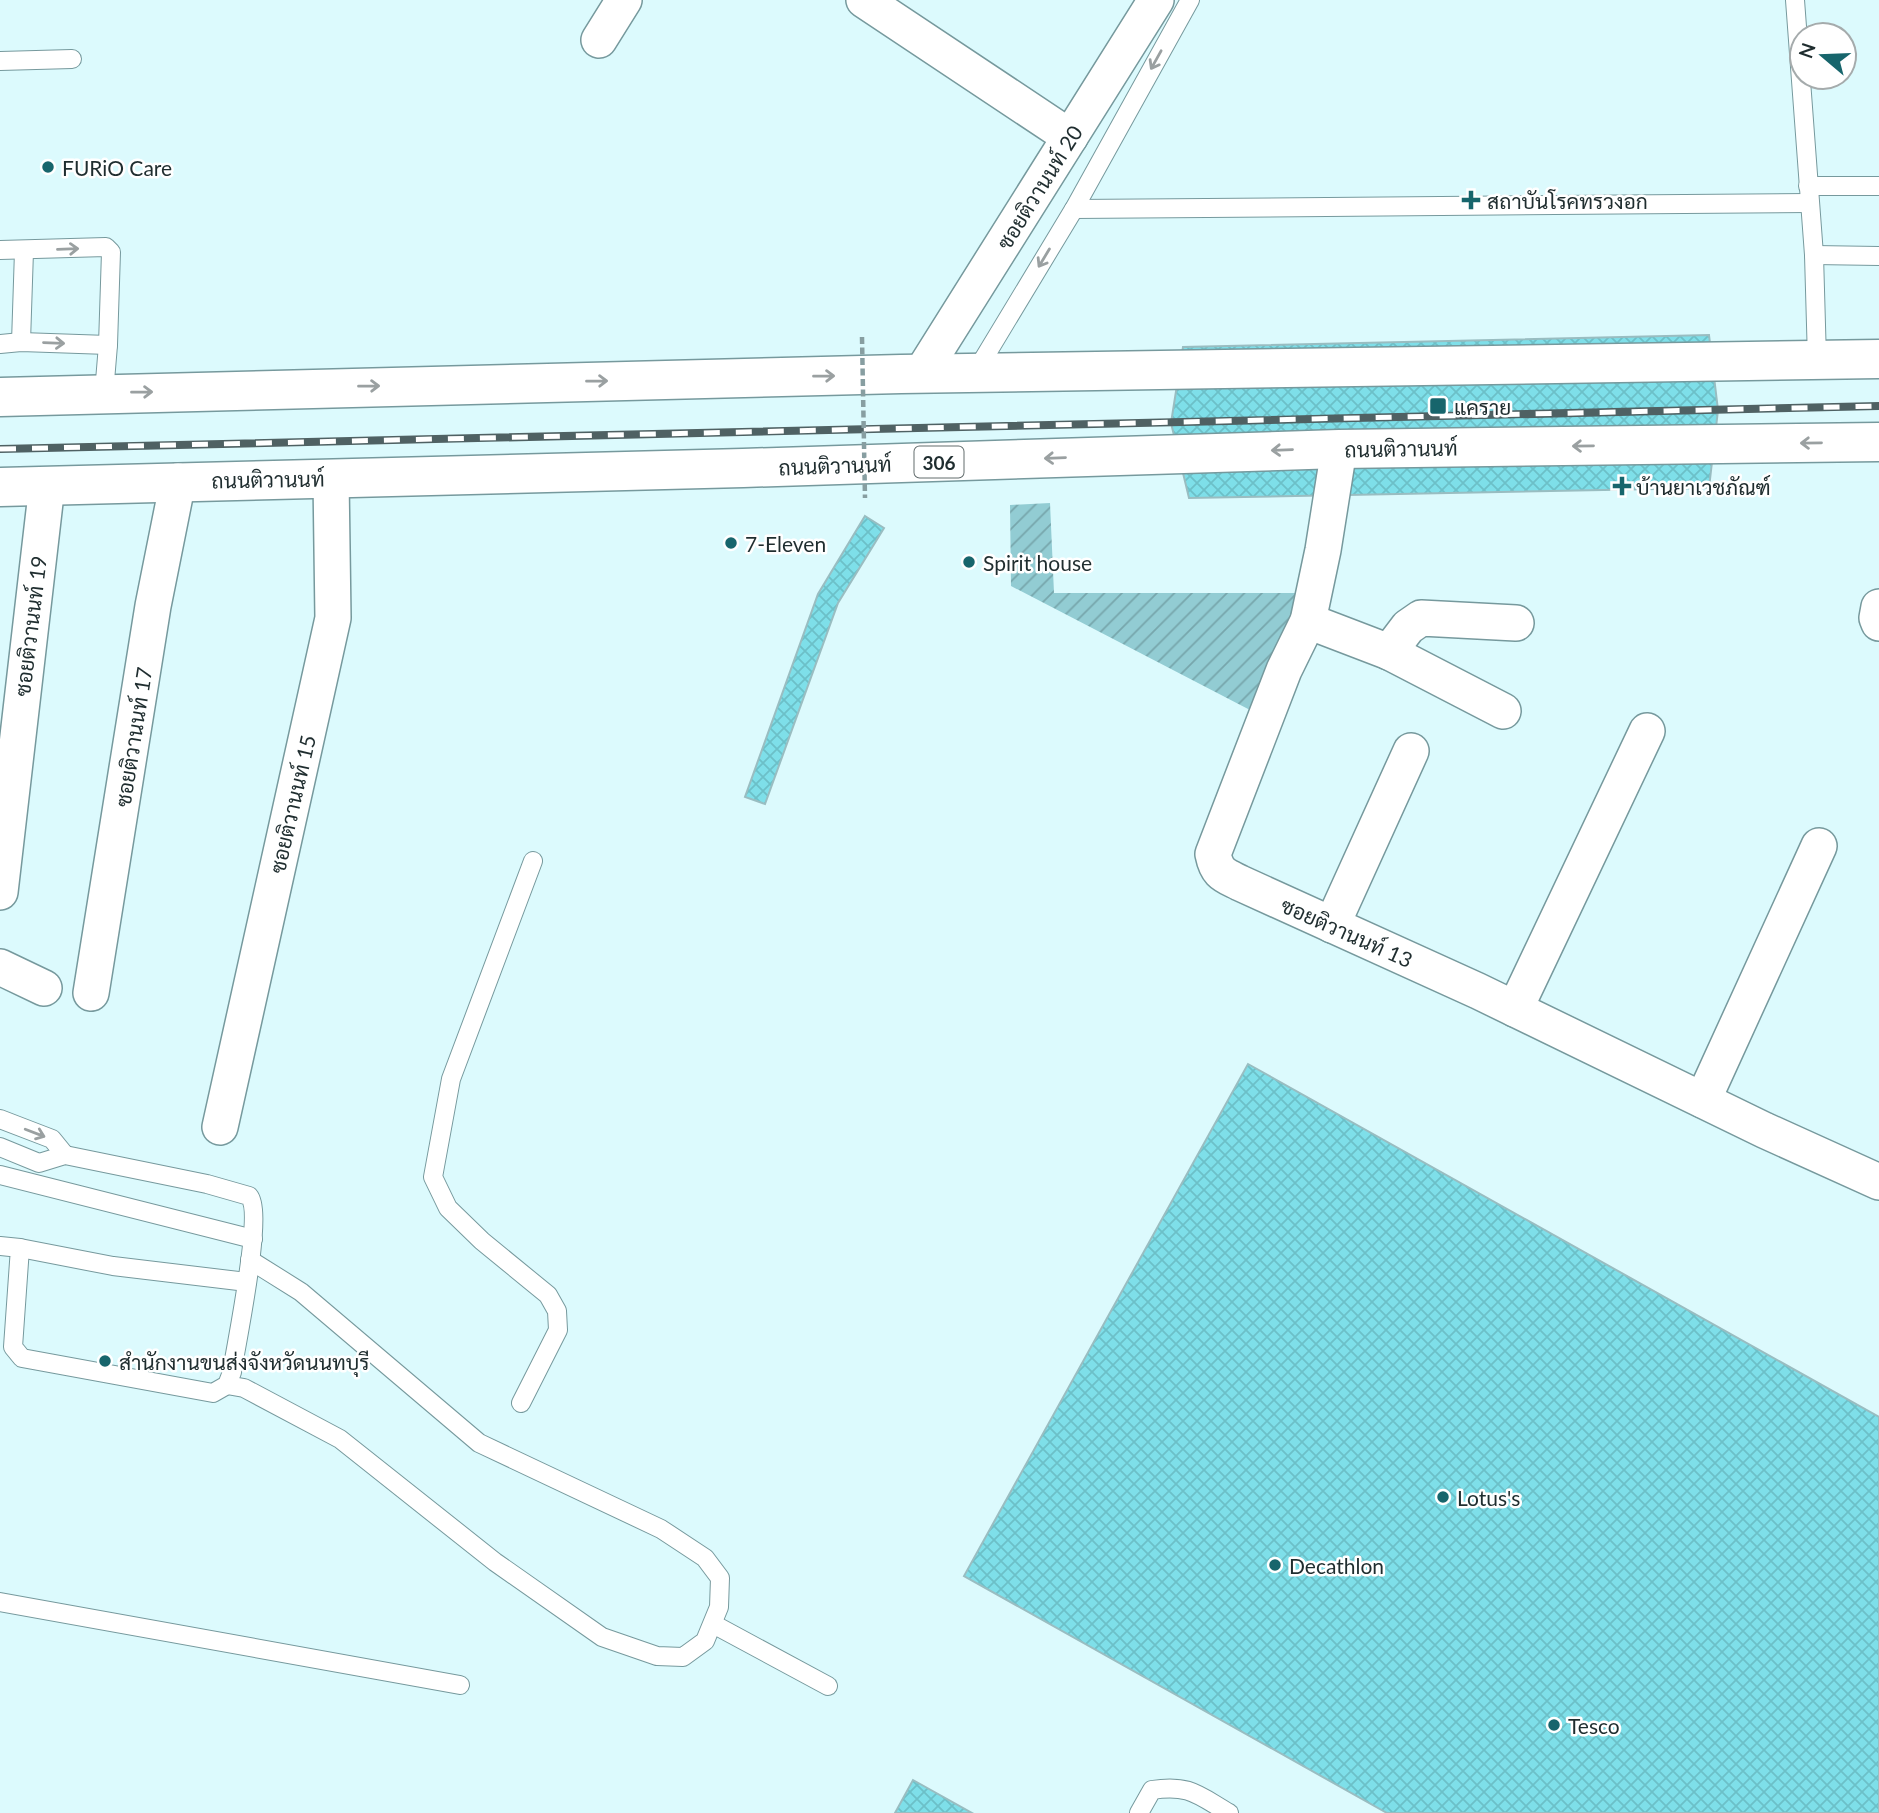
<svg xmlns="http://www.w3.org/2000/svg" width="1879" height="1813" font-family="Lato,Sarabun,sans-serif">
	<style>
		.garden { fill: url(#garden-furrows) }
		.building { fill: url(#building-cross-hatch); stroke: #99bdc1; stroke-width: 2 }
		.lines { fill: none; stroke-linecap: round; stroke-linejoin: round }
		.lane-casing { stroke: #76999d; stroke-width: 20 }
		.street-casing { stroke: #76999d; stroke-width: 38 }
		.primary-casing { stroke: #76999d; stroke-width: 41 }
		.lane { stroke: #fff; stroke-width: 18 }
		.street { stroke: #fff; stroke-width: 35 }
		.primary { stroke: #fff; stroke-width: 38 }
		.rail-casing { stroke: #4f6163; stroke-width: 8 }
		.rail { stroke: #fff; stroke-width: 5; stroke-dasharray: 16; stroke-linecap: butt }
		.path-bridge { stroke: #879ea1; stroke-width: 4.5; stroke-dasharray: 7 3.5; stroke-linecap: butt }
		.oneway { stroke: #9aa0a1 }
		.poi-dot { fill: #17656c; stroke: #fff; stroke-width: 2.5 }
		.labels { text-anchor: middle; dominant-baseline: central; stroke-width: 5; stroke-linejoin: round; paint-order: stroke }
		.shield { fill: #fff; stroke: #626c6d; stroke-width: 2 }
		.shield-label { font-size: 19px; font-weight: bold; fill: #1f2d2f }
		.poi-label { font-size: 21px; fill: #1f2d2f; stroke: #fff; text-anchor: start }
		.street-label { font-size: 21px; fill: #1f2d2f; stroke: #fff }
	</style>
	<defs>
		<pattern id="garden-furrows" width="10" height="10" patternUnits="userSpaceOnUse" patternTransform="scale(1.75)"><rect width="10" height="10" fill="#92ccd3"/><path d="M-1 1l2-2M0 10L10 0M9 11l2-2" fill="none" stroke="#77a6ac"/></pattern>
		<pattern id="building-cross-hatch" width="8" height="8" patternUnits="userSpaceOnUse" patternTransform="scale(1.75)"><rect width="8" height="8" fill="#7edfe9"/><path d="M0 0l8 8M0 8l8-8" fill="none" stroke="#6cc0c8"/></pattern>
	</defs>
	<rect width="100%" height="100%" fill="#dcfafd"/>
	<path class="garden" d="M1050 503 1054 593H1304L1250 710 1011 586 1010 505Z"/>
	<g class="building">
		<path d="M1709 335 1718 410 1709 488 1189 498 1171 423 1183 347Z"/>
		<path d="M865 516 884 528 838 603 765 804 745 797 818 594Z"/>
		<path d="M1248 1064 1879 1417V1813H1387L964 1576Z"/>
		<path d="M913 1780 972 1813H895Z"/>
	</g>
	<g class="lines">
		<g class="lane-casing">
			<g id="lane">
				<path d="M1795 0 1814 255 1817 360"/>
				<path d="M0 61 72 59"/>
				<path d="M1808 186H1879"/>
				<path d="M1074 209 1809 203"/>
				<path d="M0 250 106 247 111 252 108 345 104 393"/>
				<path d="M1814 255 1879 256"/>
				<path d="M21 342 24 251"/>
				<path d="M0 344 21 342 108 345"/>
				<path d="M975 373 1074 209 1190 0"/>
				<path d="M0 1119 52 1139 65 1155"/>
				<path d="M0 1147 39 1163 65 1155 207 1184 249 1196C264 1213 236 1344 232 1372L227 1385 213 1393 22 1358 13 1347 20 1248 0 1246"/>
				<path d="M0 1175 253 1239"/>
				<path d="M20 1248 113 1266 247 1282"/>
				<path d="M227 1385 244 1388 340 1439 495 1562 602 1637 657 1656 683 1657 705 1641 719 1607 720 1578 705 1558 661 1529 479 1443 301 1292 250 1260"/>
				<path d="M521 1403 558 1330 557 1311 548 1295 482 1241 448 1208 433 1177 451 1079 533 861"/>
				<path d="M0 1602 460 1685"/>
				<path d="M713 1624 828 1686"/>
				<path d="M1139 1813 1152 1790C1189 1784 1198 1795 1229 1813"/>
			</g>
		</g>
		<g class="street-casing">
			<g id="street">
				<path d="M864 0 1070 137"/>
				<path d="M599 40 624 0"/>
				<path d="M921 374 1156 0"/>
				<path d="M1339 449 1323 550 1308 621 1284 670 1213 854C1217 874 1224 875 1240 883L1478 991 1764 1130 1879 1182"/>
				<path d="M1879 607 1877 618 1879 623"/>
				<path d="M1308 621 1389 652 1503 711"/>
				<path d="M1389 652 1408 627 1421 618 1516 623"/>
				<path d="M0 892 47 485"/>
				<path d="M1332 925 1411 751"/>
				<path d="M0 967 44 988"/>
				<path d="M91 993 153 606 178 481"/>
				<path d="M1515 1009 1647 731"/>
				<path d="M1703 1100 1819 846"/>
				<path d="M220 1127 333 618 331 478"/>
			</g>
		</g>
		<g class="primary-casing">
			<g id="primary">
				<path d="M0 397 901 374 1879 359"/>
				<path d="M0 487 743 468 1339 449 1879 442"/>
			</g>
		</g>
		<use href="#lane" class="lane"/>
		<use href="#street" class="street"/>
		<use href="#primary" class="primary"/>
		<g class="rail-casing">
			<path id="rail" d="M0 449 1879 406"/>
		</g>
		<use href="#rail" class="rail"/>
		<path class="path-bridge" d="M862 337 865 498"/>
	</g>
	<defs><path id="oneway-shaft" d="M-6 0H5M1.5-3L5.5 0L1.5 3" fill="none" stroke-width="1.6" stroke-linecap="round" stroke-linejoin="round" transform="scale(1.75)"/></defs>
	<g class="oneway">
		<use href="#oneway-shaft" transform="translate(1156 60) rotate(119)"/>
		<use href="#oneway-shaft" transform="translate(68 249) rotate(-2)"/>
		<use href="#oneway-shaft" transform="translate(1044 258) rotate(121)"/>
		<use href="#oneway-shaft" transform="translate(54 343) rotate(2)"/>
		<use href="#oneway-shaft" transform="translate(824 376) rotate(-1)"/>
		<use href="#oneway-shaft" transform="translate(597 381) rotate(-1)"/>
		<use href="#oneway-shaft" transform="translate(369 386) rotate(-1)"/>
		<use href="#oneway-shaft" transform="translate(142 392) rotate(-1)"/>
		<use href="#oneway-shaft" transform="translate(1811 443) rotate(179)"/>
		<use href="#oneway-shaft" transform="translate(1583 446) rotate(179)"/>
		<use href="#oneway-shaft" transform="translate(1282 450) rotate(178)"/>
		<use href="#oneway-shaft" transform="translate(1055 458) rotate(178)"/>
		<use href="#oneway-shaft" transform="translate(35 1133) rotate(21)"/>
	</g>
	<g class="poi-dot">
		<circle cx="48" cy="167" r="7"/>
		<path d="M1467.5 189.5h7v7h7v7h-7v7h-7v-7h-7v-7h7z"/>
		<rect x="1429" y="397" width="18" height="18" rx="3.5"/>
		<path d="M1618.5 475.5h7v7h7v7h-7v7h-7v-7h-7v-7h7z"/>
		<circle cx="731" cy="543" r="7"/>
		<circle cx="969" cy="562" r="7"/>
		<circle cx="105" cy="1361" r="7"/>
		<circle cx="1443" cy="1497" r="7"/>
		<circle cx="1275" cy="1565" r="7"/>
		<circle cx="1554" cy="1725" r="7"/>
	</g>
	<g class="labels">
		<rect class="shield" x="914.5" y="446.5" width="49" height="31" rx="5"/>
		<g class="shield-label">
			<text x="939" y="462">306</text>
		</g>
		<g class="poi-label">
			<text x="62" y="167">FURiO Care</text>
			<text x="1487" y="200">สถาบันโรคทรวงอก</text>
			<text x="1454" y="406">แคราย</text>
			<text x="1636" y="486">บ้านยาเวชภัณฑ์</text>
			<text x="745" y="543">7-Eleven</text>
			<text x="983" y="562">Spirit house</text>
			<text x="119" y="1361">สำนักงานขนส่งจังหวัดนนทบุรี</text>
			<text x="1457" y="1497">Lotus's</text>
			<text x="1289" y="1565">Decathlon</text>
			<text x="1568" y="1725">Tesco</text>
		</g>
		<g class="street-label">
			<text transform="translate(1039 187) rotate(-58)">ซอยติวานนท์ 20</text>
			<text transform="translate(1401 448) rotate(-1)">ถนนติวานนท์</text>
			<text transform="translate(835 465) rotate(-2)">ถนนติวานนท์</text>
			<text transform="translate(268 479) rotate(-1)">ถนนติวานนท์</text>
			<text transform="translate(30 626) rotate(-83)">ซอยติวานนท์ 19</text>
			<text transform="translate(133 737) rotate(-81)">ซอยติวานนท์ 17</text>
			<text transform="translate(292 804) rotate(-77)">ซอยติวานนท์ 15</text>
			<text transform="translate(1347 932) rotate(24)">ซอยติวานนท์ 13</text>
		</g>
	</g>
	<g transform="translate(1823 56) rotate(289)"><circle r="33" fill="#ffffff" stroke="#a5abac" stroke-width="2"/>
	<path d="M0-5L12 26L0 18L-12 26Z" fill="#17656c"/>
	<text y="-10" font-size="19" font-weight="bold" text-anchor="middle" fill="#1f2d2f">N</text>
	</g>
</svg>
